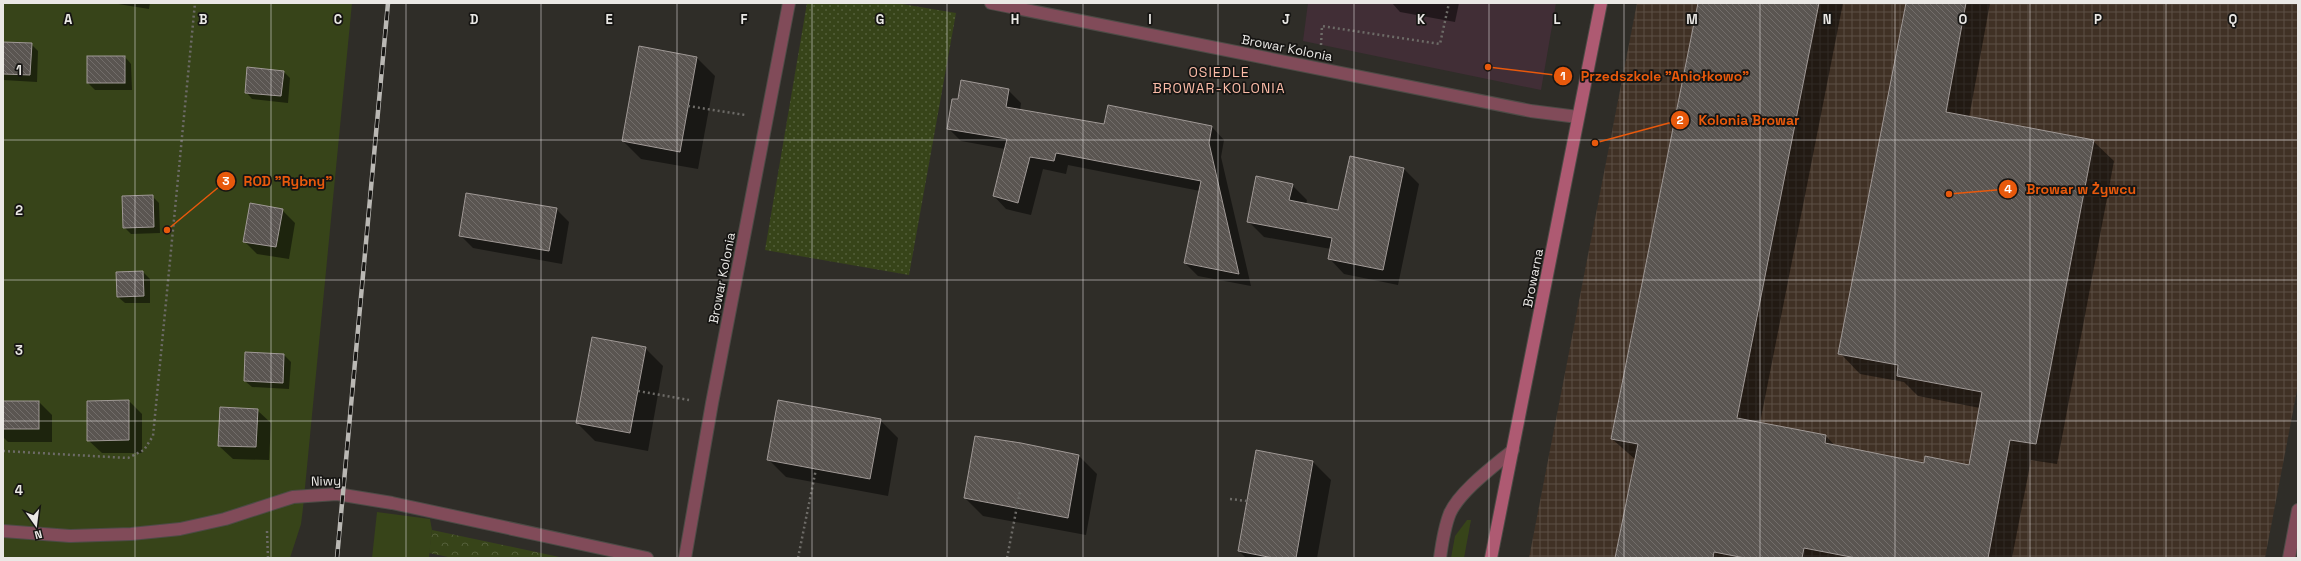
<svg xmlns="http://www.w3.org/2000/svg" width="2301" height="561" font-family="'Space Grotesk',sans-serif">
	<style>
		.industrial { fill: url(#industrial-grid) }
		.education { fill: #412e36 }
		.green { fill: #374419 }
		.forest { fill: url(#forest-crowns) }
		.park { fill: url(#park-dots) }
		.shadow { fill: #0007 }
		.building { fill: url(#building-back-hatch); stroke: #a09996 }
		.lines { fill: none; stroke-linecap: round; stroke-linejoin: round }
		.lane-casing { stroke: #4d4b46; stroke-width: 14 }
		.street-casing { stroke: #4d4b46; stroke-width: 14 }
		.secondary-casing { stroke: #4d4b46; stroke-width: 14 }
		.path { stroke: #6d6b67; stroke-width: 2.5; stroke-dasharray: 2 3; stroke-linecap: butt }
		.lane { stroke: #814b59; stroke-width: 12 }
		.street { stroke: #814b59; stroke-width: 12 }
		.secondary { stroke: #ae5a72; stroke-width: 12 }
		.rail-casing { stroke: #bab8b4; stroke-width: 4.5 }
		.rail { stroke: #161513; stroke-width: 3; stroke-dasharray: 9; stroke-linecap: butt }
		.grid { fill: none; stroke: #eae8e5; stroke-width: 1; stroke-opacity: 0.55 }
		.labels { text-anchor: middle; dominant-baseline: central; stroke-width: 3.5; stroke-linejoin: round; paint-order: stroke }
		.street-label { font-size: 13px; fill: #eae8e5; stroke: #161513 }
		.neighbourhood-label { font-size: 14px; letter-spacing: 1px; fill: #fbbba7; stroke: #161513 }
		.grid-label { font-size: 13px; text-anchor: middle; font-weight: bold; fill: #eae8e5; stroke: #161513; stroke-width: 3.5; stroke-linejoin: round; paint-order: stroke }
		.leader { fill: none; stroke: #e8590c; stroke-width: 1.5 }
		.callout-dot { fill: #e8590c; stroke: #161513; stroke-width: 1.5 }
		.mark-label { font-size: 12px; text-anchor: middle; font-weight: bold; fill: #fff }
		.callout-label { font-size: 14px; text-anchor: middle; font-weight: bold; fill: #e8590c; stroke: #161513; stroke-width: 3.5; stroke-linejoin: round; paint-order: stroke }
	</style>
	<defs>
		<pattern id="industrial-grid" width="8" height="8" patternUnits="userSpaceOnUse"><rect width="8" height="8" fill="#403125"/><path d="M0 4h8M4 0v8" fill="none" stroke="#5c4f44"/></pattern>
		<pattern id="forest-crowns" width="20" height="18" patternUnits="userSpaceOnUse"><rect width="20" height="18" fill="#374419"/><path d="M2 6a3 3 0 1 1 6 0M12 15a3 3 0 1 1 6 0" fill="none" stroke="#545f3a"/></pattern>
		<pattern id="park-dots" width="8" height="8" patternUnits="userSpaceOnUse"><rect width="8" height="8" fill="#374419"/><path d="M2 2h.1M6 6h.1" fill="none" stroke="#545f3a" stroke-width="1.8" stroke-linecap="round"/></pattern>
		<pattern id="building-back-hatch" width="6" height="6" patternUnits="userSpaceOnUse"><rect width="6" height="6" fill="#5a5551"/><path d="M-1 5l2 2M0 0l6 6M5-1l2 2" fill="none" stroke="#726d6a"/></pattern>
	</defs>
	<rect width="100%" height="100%" fill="#2f2d28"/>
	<path class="industrial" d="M1637 3H2298V385L2265 558H1529Z"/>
	<path class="education" d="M1308 3H1556L1541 90 1303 41Z"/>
	<g class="green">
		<path d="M3 3H352L303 508 301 524 290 558H3Z"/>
		<path d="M377 512 430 519 432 530 429 558H372Z"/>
		<path d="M1467 520H1471L1464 558H1451L1455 536Z"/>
	</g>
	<path class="forest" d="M432 530 564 558H453L429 553Z"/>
	<path class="park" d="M807 3H896L956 13 909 275 765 250Z"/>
	<g class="shadow">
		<path d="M112 3H150L149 9Z"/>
		<path d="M1392 3H1459L1455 22 1400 12Z"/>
		<path d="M1699 3H1843L1760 423 1826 436 1836 447 1924 464 1970 466 1980 408 1918 396 1904 382 1860 374 1840 353 1906 3H1990L1969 118 2093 141 2114 161 2057 464 2031 460 2012 558H1616L1636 460 1612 439Z"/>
		<path d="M3 43 31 44 38 51 37 82 3 80Z"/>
		<path d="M125 57 131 64 132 90H95L88 83Z"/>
		<path d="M697 58 715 76 698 169 641 159 623 141Z"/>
		<path d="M284 72 290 78 288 103 252 99 246 92Z"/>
		<path d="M1008 90 1021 103 1020 111 1105 126 1212 127 1224 140 1221 157 1251 286 1198 276 1185 263 1200 191 1068 165 1066 174 1043 169 1031 215 1006 209 994 196 1005 149 961 141 948 128 958 101Z"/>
		<path d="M1350 157 1404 169 1419 184 1398 285 1344 274 1329 258 1331 249 1264 237 1248 221 1292 185 1307 200 1306 204 1339 211Z"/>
		<path d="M152 196 159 203 160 233 131 234 124 227Z"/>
		<path d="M556 209 569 222 562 264 473 248 460 235Z"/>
		<path d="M282 210 295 223 289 259 257 254 244 241Z"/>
		<path d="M143 272 150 279V303H125L118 297Z"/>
		<path d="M645 348 663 366 648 451 595 441 577 423Z"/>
		<path d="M284 355 291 362 289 389 252 387 245 381Z"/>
		<path d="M129 401 142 414V453H102L88 440Z"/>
		<path d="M3 402H39L52 415V442H8L3 437Z"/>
		<path d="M257 410 271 423 269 460 233 459 219 446Z"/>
		<path d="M880 420 898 438 888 496 786 477 768 459Z"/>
		<path d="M1079 456 1097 474 1086 535 983 516 965 498Z"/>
		<path d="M1313 462 1331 480 1317 558H1246L1239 551Z"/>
	</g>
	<g class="building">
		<path d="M1698 3H1819L1737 418 1826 435 1825 443 1924 463 1925 456 1969 465 1982 392 1897 376 1898 365 1838 354 1906 3H1966L1946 112 2094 140 2036 444 2010 440 1988 558H1856L1804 548 1802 558H1745L1714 552 1713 558H1615L1638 444 1611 439Z"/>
		<path d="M3 42 32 43 30 75 3 74Z"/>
		<path d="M639 46 697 57 680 152 622 141Z"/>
		<rect x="87" y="56" width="38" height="27"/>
		<path d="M247 67 284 71 281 96 245 93Z"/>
		<path d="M961 80 1009 89 1006 107 1104 124 1108 105 1212 126 1209 143 1239 274 1184 263 1201 181 1056 153 1054 161 1030 157 1018 203 993 196 1007 139 947 129 952 99H958Z"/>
		<path d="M1350 156 1404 168 1383 270 1328 259 1332 238 1247 222 1256 176 1293 184 1289 200 1338 210Z"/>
		<path d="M466 193 557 208 549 251 459 236Z"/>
		<path d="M153 195 154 227 123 228 122 196Z"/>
		<path d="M250 203 283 209 276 247 243 242Z"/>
		<path d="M143 271 144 296 117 297 116 272Z"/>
		<path d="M592 337 646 347 630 433 576 423Z"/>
		<path d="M245 352 284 354 283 383 244 381Z"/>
		<path d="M129 400V440L87 441V401Z"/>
		<path d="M778 400 881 419 870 479 767 460Z"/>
		<rect x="3" y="401" width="36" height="28"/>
		<path d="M220 407 258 409 256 447 218 446Z"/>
		<path d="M975 436 1021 443 1079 455 1068 518 964 498Z"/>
		<path d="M1256 450 1313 461 1296 558H1273L1238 551Z"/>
	</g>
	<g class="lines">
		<g class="lane-casing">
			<path id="lane" d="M1440 558C1442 543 1444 528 1450 513 1460 491 1494 466 1513 450"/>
		</g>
		<g class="street-casing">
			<g id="street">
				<path d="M991 3 1531 111 1578 117"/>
				<path d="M3 531 70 536 131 534 180 529 225 519 293 497 337 494 392 503 647 558"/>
				<path d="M685 558 712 403 789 3"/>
				<path d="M2289 558 2298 510"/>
			</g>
		</g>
		<g class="secondary-casing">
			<path id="secondary" d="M1491 558 1601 3"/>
		</g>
		<g class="path">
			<path d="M1321 45 1322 26 1440 44 1449 3"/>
			<path d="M688 106 745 115"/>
			<path d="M638 391 689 400"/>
			<path d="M3 451 128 458 144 450 153 436 195 3"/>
			<path d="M1230 499 1247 501"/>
			<path d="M267 531 268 558"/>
			<path d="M798 558 816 469"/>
			<path d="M1007 558 1020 491"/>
		</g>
		<use href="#lane" class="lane"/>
		<use href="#street" class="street"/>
		<use href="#secondary" class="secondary"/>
		<g class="rail-casing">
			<path id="rail" d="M337 558 388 3"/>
		</g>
		<use href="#rail" class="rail"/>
	</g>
	<path class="grid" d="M135 3V558M271 3V558M406 3V558M541 3V558M677 3V558M812 3V558M947 3V558M1083 3V558M1218 3V558M1354 3V558M1489 3V558M1624 3V558M1760 3V558M1895 3V558M2030 3V558M2166 3V558M3 140H2298M3 280H2298M3 421H2298"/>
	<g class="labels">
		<g class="street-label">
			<text transform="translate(1287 48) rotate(11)">Browar Kolonia</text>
			<text transform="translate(722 278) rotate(-79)">Browar Kolonia</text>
			<text transform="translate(1533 278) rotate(-79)">Browarna</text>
			<text transform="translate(326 481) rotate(-1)">Niwy</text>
		</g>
		<g class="neighbourhood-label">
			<text x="1219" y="72">OSIEDLE<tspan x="1219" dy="16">BROWAR-KOLONIA</tspan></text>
		</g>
	</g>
	<g class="grid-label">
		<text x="68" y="24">A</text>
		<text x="203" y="24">B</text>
		<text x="338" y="24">C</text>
		<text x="474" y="24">D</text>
		<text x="609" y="24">E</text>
		<text x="744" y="24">F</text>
		<text x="880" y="24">G</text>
		<text x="1015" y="24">H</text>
		<text x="1150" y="24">I</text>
		<text x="1286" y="24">J</text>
		<text x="1421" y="24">K</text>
		<text x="1557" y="24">L</text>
		<text x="1692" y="24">M</text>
		<text x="1827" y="24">N</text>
		<text x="1963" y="24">O</text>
		<text x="2098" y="24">P</text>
		<text x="2233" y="24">Q</text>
		<text x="19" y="75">1</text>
		<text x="19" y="215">2</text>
		<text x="19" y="355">3</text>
		<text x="19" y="495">4</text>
	</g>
	<path class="leader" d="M1488 67L1563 76M1595 143L1680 120M167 230L226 181M1949 194L2008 189"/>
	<g class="callout-dot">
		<circle cx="1488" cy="67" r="4"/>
		<circle cx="1595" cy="143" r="4"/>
		<circle cx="167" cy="230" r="4"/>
		<circle cx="1949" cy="194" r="4"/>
		<circle cx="1563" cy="76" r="10"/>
		<circle cx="1680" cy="120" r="10"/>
		<circle cx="226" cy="181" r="10"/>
		<circle cx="2008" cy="189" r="10"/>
	</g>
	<g class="mark-label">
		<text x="1563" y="80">1</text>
		<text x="1680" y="124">2</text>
		<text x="226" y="185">3</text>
		<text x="2008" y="193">4</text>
	</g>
	<g class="callout-label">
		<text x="1665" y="81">Przedszkole "Aniołkowo"</text>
		<text x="1749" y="125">Kolonia Browar</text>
		<text x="288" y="186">ROD "Rybny"</text>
		<text x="2081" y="194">Browar w Żywcu</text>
	</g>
	<rect width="2301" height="561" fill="none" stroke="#eae8e5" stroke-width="8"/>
	<g transform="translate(36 525) rotate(166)" stroke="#161513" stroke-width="3" paint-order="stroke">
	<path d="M0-3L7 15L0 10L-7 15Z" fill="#eae8e5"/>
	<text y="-6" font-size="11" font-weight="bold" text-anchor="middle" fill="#eae8e5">N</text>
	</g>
</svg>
